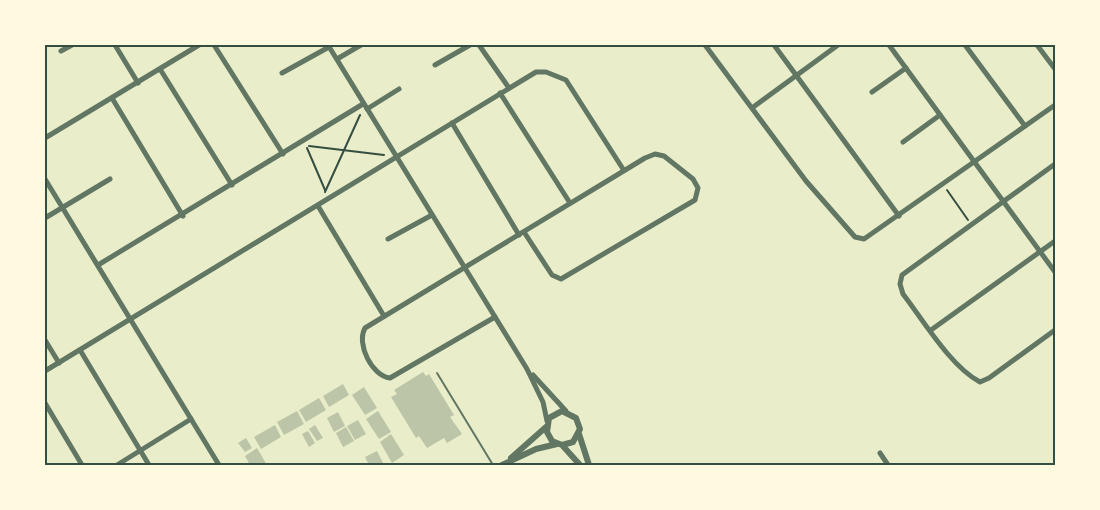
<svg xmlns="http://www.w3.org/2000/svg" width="1100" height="510" font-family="'Libre Baskerville',serif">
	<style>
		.building { fill: #bcc5a7 }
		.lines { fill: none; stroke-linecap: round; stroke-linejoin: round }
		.path { stroke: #344e41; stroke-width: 2 }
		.service { stroke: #617663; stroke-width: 2 }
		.minor { stroke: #617663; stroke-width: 5 }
		.tertiary { stroke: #617663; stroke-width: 6 }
		.neatline { fill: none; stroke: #344e41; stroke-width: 2 }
	</style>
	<rect width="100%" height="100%" fill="#e9edc9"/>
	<g class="building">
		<path d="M423 372 426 376 429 374 454 415 450 417 462 434 447 443 444 438 427 448 419 436 416 438 391 397 397 394 394 390Z"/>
		<path d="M343 384 349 395 329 407 323 396Z"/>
		<path d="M364 387 377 408 365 415 352 395Z"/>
		<path d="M319 398 326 410 306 422 299 410Z"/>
		<path d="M297 411 304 424 284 435 277 422Z"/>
		<path d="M378 411 391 432 379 439 366 419Z"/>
		<path d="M338 412 345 426 334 432 327 418Z"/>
		<path d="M358 420 366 434 355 440 347 426Z"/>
		<path d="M275 425 281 437 261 449 254 437Z"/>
		<path d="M315 425 323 438 317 441 309 429Z"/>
		<path d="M346 427 354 441 343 447 336 433Z"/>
		<path d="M308 431 315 443 309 447 302 434Z"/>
		<path d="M391 434 404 455 392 463 380 442Z"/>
		<path d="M246 438 252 448 245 452 238 443Z"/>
		<path d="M257 448 267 465H250L245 456Z"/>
		<path d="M377 451 383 463 369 465 365 457Z"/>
	</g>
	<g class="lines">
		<g class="path">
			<path d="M309 146 384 155"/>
			<path d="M307 148 325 190"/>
			<path d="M947 190 968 220"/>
			<path d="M325 192 360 115"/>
		</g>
		<path class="service" d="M437 373 493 465"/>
		<g class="minor">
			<path d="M115 45 138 83"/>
			<path d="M214 45 283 154"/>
			<path d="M328 45 527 369 543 402 547 421"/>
			<path d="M479 45 509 88"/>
			<path d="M705 45 806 181 855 237 864 239 1055 105"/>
			<path d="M774 45 899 216"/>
			<path d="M889 45 1055 272"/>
			<path d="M965 45 1025 126"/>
			<path d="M1037 45 1055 69"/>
			<path d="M61 51 72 45"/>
			<path d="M337 59 361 45"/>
			<path d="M435 65 470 45"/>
			<path d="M160 69 232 185"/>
			<path d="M282 73 329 47"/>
			<path d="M872 92 906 68"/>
			<path d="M500 93 570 203"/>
			<path d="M112 98 183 216"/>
			<path d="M752 108 838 45"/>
			<path d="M367 109 399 89"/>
			<path d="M452 123 519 235"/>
			<path d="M45 138 199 45"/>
			<path d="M903 142 940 115"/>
			<path d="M1055 164 902 275 900 284 903 294C923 320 951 367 980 382L989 378 1055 330"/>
			<path d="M45 179 219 465"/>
			<path d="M318 206 384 316"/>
			<path d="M45 218 110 179"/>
			<path d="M388 239 432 215"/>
			<path d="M98 265 363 104"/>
			<path d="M495 317 390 378C372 376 356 344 365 328L645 158 655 154 664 156 693 179 698 188 695 200 561 279 552 275 524 232"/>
			<path d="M931 330 1055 241"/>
			<path d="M45 340 59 363"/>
			<path d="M80 350 149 465"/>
			<path d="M45 371 536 72H546L566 80 623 169"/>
			<path d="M533 375 566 411"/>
			<path d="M45 403 82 465"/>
			<path d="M880 453 888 465"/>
			<path d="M117 465 191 419"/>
		</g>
		<g class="tertiary">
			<path d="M579 434 589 465"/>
			<path d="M562 445 573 442 580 429 576 418 562 411 549 418 547 432 552 441 562 445 580 465"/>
			<path d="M511 458 546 427"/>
			<path d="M502 465 536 449 557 444"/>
		</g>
	</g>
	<rect width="1100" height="510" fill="none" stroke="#fefae0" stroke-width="93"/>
	<rect x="46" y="46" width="1008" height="418" class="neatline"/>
</svg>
